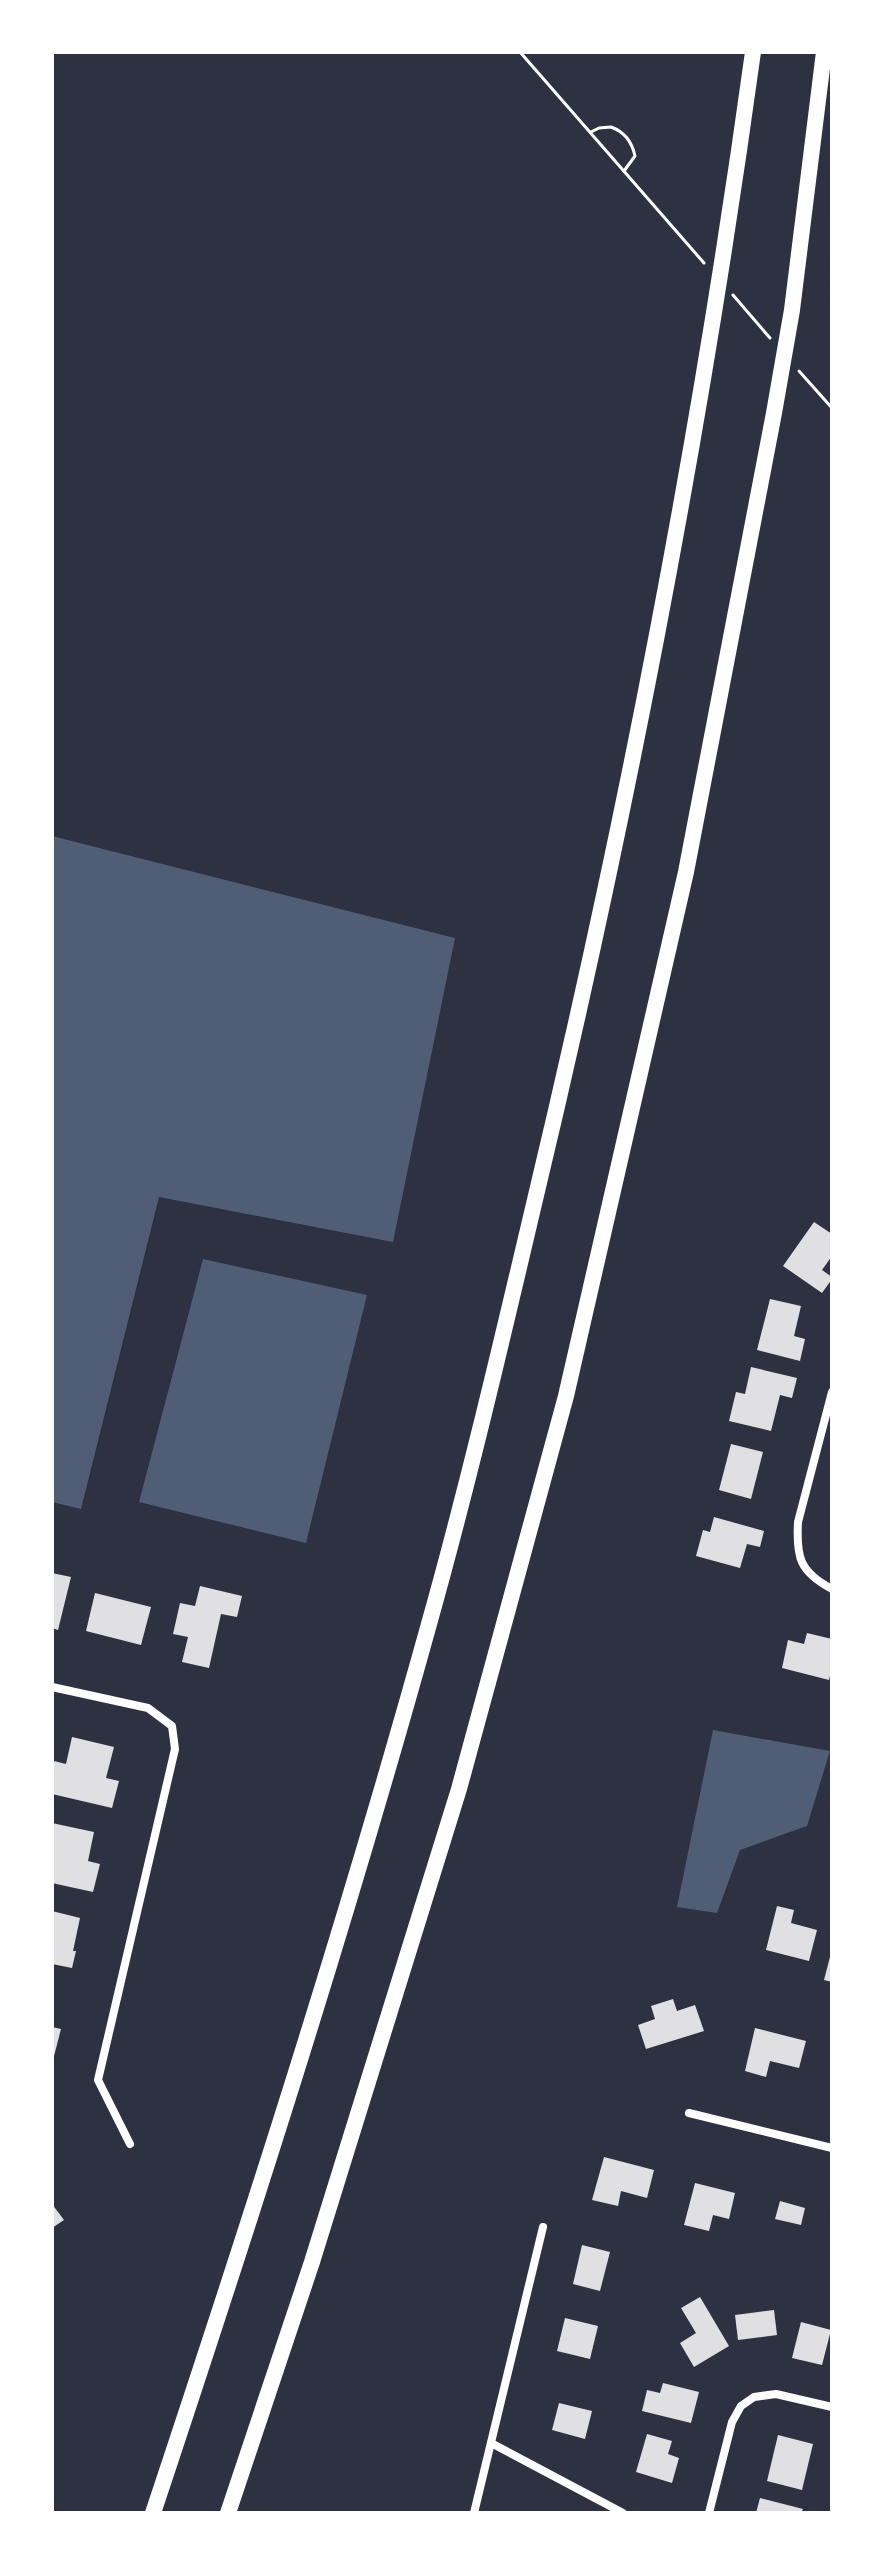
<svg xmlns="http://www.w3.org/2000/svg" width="884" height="2565" font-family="'Roboto Condensed',sans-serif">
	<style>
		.water { fill: #4f5d75 }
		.building { fill: #e0e0e3 }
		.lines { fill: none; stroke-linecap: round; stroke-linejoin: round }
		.path { stroke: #fff; stroke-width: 3 }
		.minor { stroke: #fff; stroke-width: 8 }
		.motorway { stroke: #fff; stroke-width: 16 }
	</style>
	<rect width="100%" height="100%" fill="#2d3142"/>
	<g class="water">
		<path d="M52 836 455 938 393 1242 159 1197 81 1509 52 1502Z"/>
		<path d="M203 1259 367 1295 306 1543 139 1502Z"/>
		<path d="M713 1730 830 1751 807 1826 740 1850 717 1913 677 1907Z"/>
	</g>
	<g class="building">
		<path d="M814 1222 832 1234V1256L822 1270 832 1277V1279L822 1293 783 1266Z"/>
		<path d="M770 1299 801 1306 794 1336 805 1339 800 1361 757 1350Z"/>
		<path d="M751 1367 797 1378 792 1398 780 1395 771 1431 729 1421 736 1392 745 1394Z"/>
		<path d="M731 1444 763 1452 751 1499 719 1490Z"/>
		<path d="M714 1517 764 1531 760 1547 747 1544 740 1568 696 1556 703 1530 710 1532Z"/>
		<path d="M52 1573 71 1577 58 1630 52 1628Z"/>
		<path d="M200 1586 242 1596 237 1617 221 1614 209 1668 182 1662 188 1637 173 1634 180 1603 195 1606Z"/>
		<path d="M95 1593 151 1607 141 1645 86 1631Z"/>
		<path d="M807 1633 832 1639V1667L829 1680 782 1668 788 1640 804 1644Z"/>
		<path d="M72 1737 114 1747 106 1778 119 1781 112 1808 52 1794 54 1761 66 1764Z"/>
		<path d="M52 1823 94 1832 88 1861 100 1864 93 1892 52 1883Z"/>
		<path d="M777 1906 794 1910 791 1923 817 1930 809 1961 766 1950Z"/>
		<path d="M52 1911 80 1918 73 1951H76L72 1968 52 1964Z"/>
		<path d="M831 1953H832V1982L824 1980Z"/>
		<path d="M673 1999 677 2011 695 2005 704 2031 646 2049 638 2025 655 2019 651 2006Z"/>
		<path d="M52 2027 61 2029 53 2060H52Z"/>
		<path d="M755 2028 806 2041 799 2068 770 2061 766 2077 745 2071Z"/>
		<path d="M604 2157 654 2170 647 2198 621 2191 618 2206 592 2200Z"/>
		<path d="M695 2183 735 2193 729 2219 713 2215 709 2231 684 2225Z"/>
		<path d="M780 2201 805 2208 801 2225 775 2219Z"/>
		<path d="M52 2204 64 2220 52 2228Z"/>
		<path d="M582 2245 610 2252 600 2291 573 2284Z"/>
		<path d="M700 2297 729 2346 694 2367 680 2343 696 2333 681 2308Z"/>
		<path d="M774 2310 777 2335 738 2340 735 2315Z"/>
		<path d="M565 2318 598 2326 590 2359 557 2351Z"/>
		<path d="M801 2322 831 2330 822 2365 792 2358Z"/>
		<path d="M663 2383 699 2392 691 2423 642 2411 647 2390 660 2393Z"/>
		<path d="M559 2403 592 2411 585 2439 552 2430Z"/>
		<path d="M647 2434 672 2441 668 2454 679 2458 672 2483 636 2472Z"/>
		<path d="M778 2435 813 2444 802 2490 767 2481Z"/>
		<path d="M760 2498 803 2509 801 2513H756Z"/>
	</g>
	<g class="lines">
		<g class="path">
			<path d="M520 52 704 263"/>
			<path d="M591 132 599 128 611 127C625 132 632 142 635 156L624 171"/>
			<path d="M733 295 770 338"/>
			<path d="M799 371 832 408"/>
		</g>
		<g class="minor">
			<path d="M832 1392 798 1522C796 1558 800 1572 832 1589"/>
			<path d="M52 1687 148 1708 172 1726 175 1749 98 2080 130 2144"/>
			<path d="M689 2113 832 2148"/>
			<path d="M491 2443 623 2513"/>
			<path d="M474 2513 543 2227"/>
			<path d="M709 2513 732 2422 741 2406 754 2397 776 2394 832 2407"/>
		</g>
		<g class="motorway">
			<path d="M153 2513C251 2219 346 1923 429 1624 468 1485 501 1344 534 1204 625 824 700 439 753 52"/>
			<path d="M228 2513 312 2262 459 1789 566 1396 686 872 774 413 792 310 824 52"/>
		</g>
	</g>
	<rect width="884" height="2565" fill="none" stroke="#ffffff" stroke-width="108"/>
</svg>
